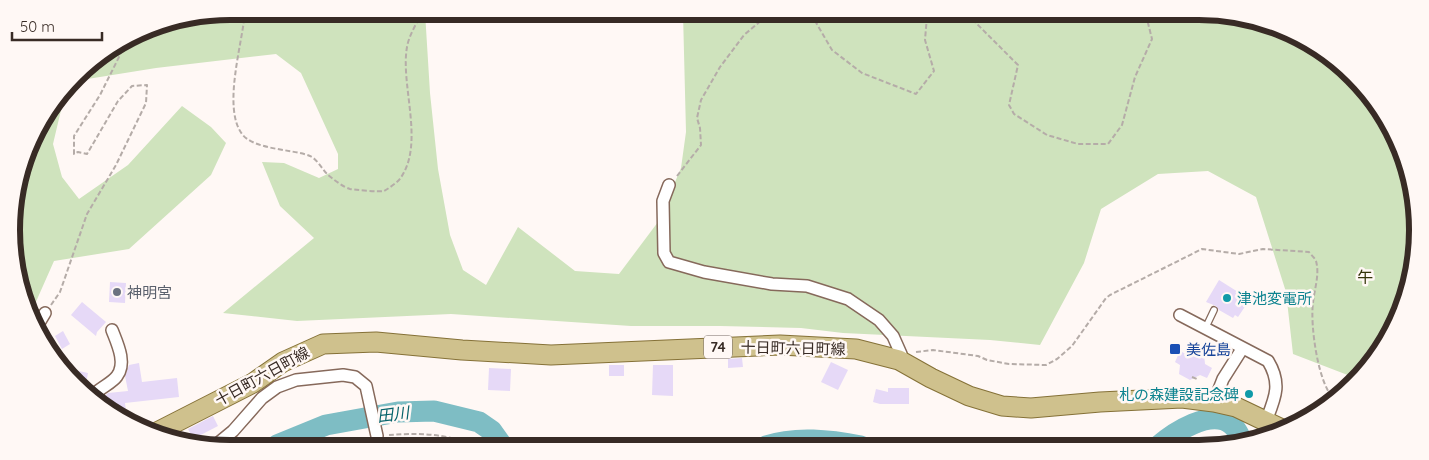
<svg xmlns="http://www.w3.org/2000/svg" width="1429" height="460" font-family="Quicksand,'Noto Sans JP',sans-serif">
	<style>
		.green { fill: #cfe3bd }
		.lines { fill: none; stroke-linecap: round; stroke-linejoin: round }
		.river { stroke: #7ebdc4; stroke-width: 21 }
		.building { fill: #e6d9f7 }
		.service-casing { stroke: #86695b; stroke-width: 8 }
		.minor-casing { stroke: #86695b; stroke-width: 14 }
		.primary-casing { stroke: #857137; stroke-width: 21 }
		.path { stroke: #b5aca8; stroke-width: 2; stroke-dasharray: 5 2.5; stroke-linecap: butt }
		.service { stroke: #fff; stroke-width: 5.5 }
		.minor { stroke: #fff; stroke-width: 11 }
		.primary { stroke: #cfc18d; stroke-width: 19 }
		.worship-dot { fill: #6b7280; stroke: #fff8f5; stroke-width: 2 }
		.culture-dot { fill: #0f9aa8; stroke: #fff8f5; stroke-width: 2 }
		.transit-dot { fill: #1a4fb4; stroke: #fff8f5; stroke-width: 2 }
		.labels { text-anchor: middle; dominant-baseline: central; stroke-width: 5; stroke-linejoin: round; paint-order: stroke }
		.shield { fill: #fff8f5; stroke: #746863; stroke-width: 1 }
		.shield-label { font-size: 14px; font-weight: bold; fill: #382b25 }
		.worship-label { font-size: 15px; fill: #5b616d; stroke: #fff8f5; text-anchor: start }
		.culture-label { font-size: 15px; fill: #0d838f; stroke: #fff8f5; text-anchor: start }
		.street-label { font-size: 15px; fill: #382b25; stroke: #fff8f5 }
		.transit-label { font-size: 15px; fill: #164399; stroke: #fff8f5; text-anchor: start }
		.neighbourhood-label { font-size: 16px; fill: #343308; stroke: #fff8f5 }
		.water-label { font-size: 16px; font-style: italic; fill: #05626a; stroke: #fff8f5 }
		.rim { fill: none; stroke: #382b25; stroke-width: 6 }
	</style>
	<rect width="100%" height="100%" fill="#fff8f5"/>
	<path class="green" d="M230 11 425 12 430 93 438 169 450 235 463 270 486 285 518 227 575 271 619 274 658 222 681 168 686 132 683 13 1242 16 1321 48 1381 109 1414 188 1413 273 1389 339 1358 379 1293 354 1286 292 1256 197 1208 171 1158 174 1101 209 1084 263 1040 345 990 340 843 333 801 328 720 326H631L451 314 297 321 223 313 314 238 280 206 262 162 284 163 319 178 338 169V154L301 73 276 54 156 68 75 81 62 106 53 144 62 177 79 199 128 165 182 106 211 127 226 143 211 175 129 249 54 261 31 313 19 286 13 202 34 133 86 66 147 28Z"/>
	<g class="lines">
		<g class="river">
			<path d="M277 445 326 425 398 412 434 411 479 422 492 431 502 445"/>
			<path d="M766 446C796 436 830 440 861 446"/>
			<path d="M1157 447C1173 433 1212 407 1232 425 1237 429 1240 437 1243 442"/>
		</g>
	</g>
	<g class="building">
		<path d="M1219 280 1246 297 1244 300 1248 302 1238 317 1235 315 1233 318 1219 310 1216 306 1206 302Z"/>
		<path d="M110 282 126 283 125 303 109 302Z"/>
		<path d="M82 302 106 322 97 332 96 336 71 315Z"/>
		<path d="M63 331 70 344 62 349 55 336Z"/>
		<path d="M1193 348 1204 354 1205 364 1212 368 1207 378 1200 375 1190 380 1179 374 1180 365 1175 362 1180 351 1186 354Z"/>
		<path d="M742 358 743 367 728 368V359Z"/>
		<path d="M831 362 848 370 838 390 821 382Z"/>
		<path d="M139 363 142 382 177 378 179 397 125 403 127 419 108 412 103 407 106 395 108 393 128 391 125 376 129 365Z"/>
		<rect x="609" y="365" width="15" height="11"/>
		<path d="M653 365H673V396L652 395Z"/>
		<path d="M65 368 88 373 85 389Z"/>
		<path d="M489 368 511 369 510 391 488 390Z"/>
		<path d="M888 388H909V404H880L873 402 876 389 888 392Z"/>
		<path d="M213 416 218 426 193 439 188 429Z"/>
	</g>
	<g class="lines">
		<g class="service-casing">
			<path id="service" d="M1205 329 1214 310"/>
		</g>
		<g class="minor-casing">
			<g id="minor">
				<path d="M669 185 663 201 664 253 669 262 704 272 772 284 807 286 848 299 879 320 893 336 901 354 899 360"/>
				<path d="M1180 315 1268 361C1282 384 1275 398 1266 421"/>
				<path d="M39 330V323L45 313"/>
				<path d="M98 401V391C104 386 113 382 117 376 127 363 117 343 112 330"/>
				<path d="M1214 402 1223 379 1242 349"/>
				<path d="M216 445 233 431 262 398 277 387 296 380 343 375 355 377 366 386 377 436"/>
			</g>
		</g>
		<g class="primary-casing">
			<path id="primary" d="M157 432 253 383 283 362 323 344 376 342 462 350 551 355 780 345 856 349 899 360 931 378 969 396 1002 406 1031 408 1100 402 1182 398 1214 402 1236 407 1284 430"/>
		</g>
		<g class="path">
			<path d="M245 11C243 42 222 107 242 134 254 150 293 149 310 156 317 159 322 169 328 175 333 179 343 187 350 189 355 190 379 192 384 191 388 189 396 183 399 180 426 146 400 86 407 47 409 35 417 23 422 12"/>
			<path d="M811 14 832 50 862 73 916 94 934 71 925 40 927 16 930 14"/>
			<path d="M967 14 1018 65 1009 105 1014 114 1047 135 1078 144H1108L1122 125 1135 77 1152 39 1146 15"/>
			<path d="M677 176 701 145 700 128 697 118 701 100 720 67 744 35 769 14"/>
			<path d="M51 305 60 292 87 214 116 165 146 103 147 85 132 86 118 101 87 154 78 152 74 154V136L100 95 119 57 125 41"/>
			<path d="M916 352 933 350 978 356 987 360 1009 364 1046 365 1057 359 1072 346 1106 298 1110 295 1202 249 1239 254 1263 249 1309 252C1311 255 1315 258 1316 261 1320 275 1314 290 1313 303 1310 325 1318 384 1334 399"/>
			<path d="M1192 377 1197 379"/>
			<path d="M389 435C415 433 447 433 470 445"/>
			<path d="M358 445 366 440"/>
		</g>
		<use href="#service" class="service"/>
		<use href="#minor" class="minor"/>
		<use href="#primary" class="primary"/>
	</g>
	<circle class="worship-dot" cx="117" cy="292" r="5"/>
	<g class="culture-dot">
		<circle cx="1227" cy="298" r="5"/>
		<circle cx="1249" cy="394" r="5"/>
	</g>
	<rect class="transit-dot" x="1169" y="343" width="12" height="12" rx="2.5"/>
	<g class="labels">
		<rect class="shield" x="704" y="335.5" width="28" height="23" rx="4"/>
		<g class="shield-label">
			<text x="718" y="347">74</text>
		</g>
		<g class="worship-label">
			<text x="127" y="292">神明宮</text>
		</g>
		<g class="culture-label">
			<text x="1237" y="298">津池変電所</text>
			<text x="1239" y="394" text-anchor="end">札の森建設記念碑</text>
		</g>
		<g class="street-label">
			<text transform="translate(793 348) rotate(1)">十日町六日町線</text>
			<text transform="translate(262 376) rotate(-29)">十日町六日町線</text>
		</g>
		<g class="transit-label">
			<text x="1186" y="349">美佐島</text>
		</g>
		<g class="neighbourhood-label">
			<text x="1365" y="277">午</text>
		</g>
		<g class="water-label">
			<text transform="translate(393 414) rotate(-7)">田川</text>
		</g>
	</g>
	<path d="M0 0H1429V460H0ZM230 20H1199A210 210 0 0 1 1409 230V230A210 210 0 0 1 1199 440H230A210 210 0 0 1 20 230V230A210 210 0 0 1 230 20Z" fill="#fff8f5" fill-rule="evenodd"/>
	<path class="rim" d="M230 20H1199A210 210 0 0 1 1409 230V230A210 210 0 0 1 1199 440H230A210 210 0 0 1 20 230V230A210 210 0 0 1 230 20Z"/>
	<path d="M12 32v8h90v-8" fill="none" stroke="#382b25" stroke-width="2.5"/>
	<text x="20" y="32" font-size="15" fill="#382b25" stroke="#fff8f5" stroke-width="4" paint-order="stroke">50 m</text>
</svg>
